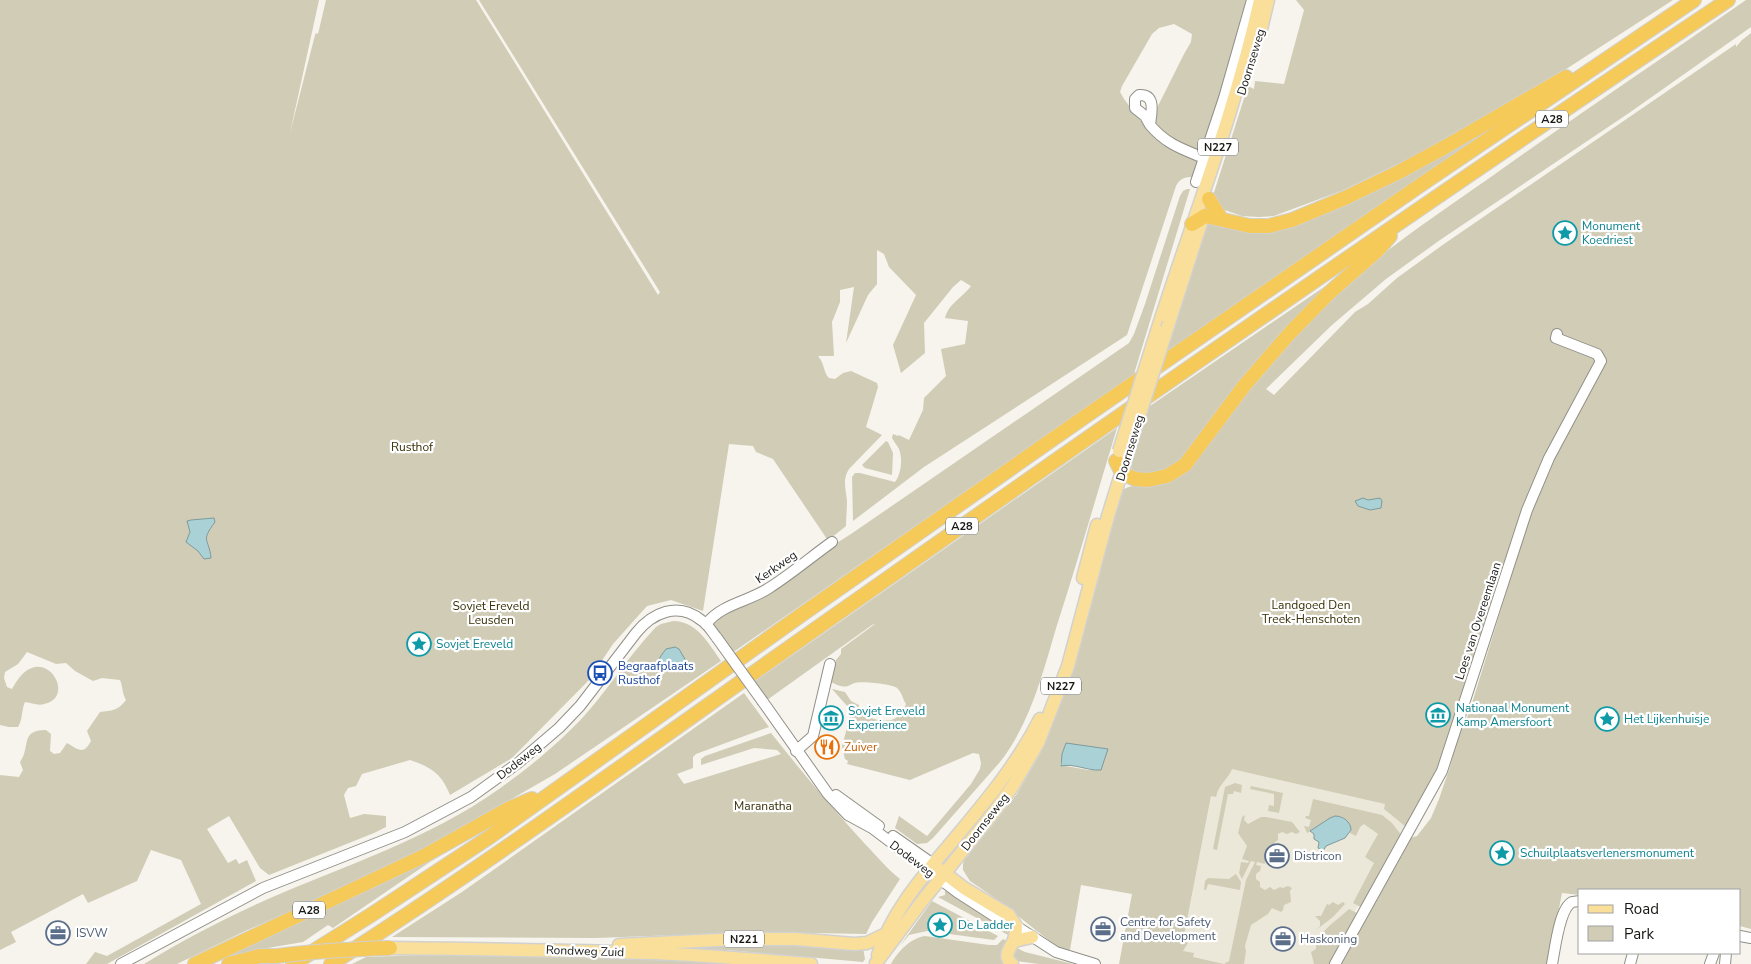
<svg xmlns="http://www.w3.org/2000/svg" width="1751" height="964" font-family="'Nunito Sans',sans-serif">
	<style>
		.built { fill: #ece8d9 }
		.green { fill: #d0ccb6; fill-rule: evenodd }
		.water { fill: #aad2d6; stroke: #7e9a9c }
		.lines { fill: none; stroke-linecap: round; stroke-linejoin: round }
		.minor-casing { stroke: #919088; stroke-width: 12 }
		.major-casing { stroke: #d1d1d0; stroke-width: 15 }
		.highway-casing { stroke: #d1d1d0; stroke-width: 16 }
		.minor { stroke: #fff; stroke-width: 10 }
		.major { stroke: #fadf9b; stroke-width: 12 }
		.highway { stroke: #f6ca59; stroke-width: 14 }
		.minor-bridge-casing { stroke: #919088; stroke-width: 12; stroke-linecap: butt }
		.major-bridge-casing { stroke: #d1d1d0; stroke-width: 15; stroke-linecap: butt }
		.highway-bridge-casing { stroke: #d1d1d0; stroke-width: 16; stroke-linecap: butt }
		.minor-bridge { stroke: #fff; stroke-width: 10 }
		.major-bridge { stroke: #fadf9b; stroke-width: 12 }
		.highway-bridge { stroke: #f6ca59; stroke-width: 14 }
		.labels { text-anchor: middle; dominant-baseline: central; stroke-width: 4.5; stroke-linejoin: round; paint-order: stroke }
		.shield { fill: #fff; stroke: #5d5d5a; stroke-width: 1 }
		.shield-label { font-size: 11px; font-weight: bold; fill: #171714 }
		.street-label { font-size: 12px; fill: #171714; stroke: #fff }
		.culture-label { font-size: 12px; fill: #0d838f; stroke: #fff; text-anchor: start }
		.park-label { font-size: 12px; fill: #383007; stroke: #fff }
		.transit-label { font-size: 12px; fill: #164399; stroke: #fff; text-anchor: start }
		.food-label { font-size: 12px; fill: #c56008; stroke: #fff; text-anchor: start }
		.service-label { font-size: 12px; fill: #4e5e75; stroke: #fff; text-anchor: start }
	</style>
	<rect width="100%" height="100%" fill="#f6f4ec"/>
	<path class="built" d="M1220 766 1335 791 1416 811 1323 964H1213L1180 957 1211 796Z"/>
	<g class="green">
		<path d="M0 0H319L290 133 315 35 316 33 318 34 326 0H476L658 295 660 292 479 0H1248L1243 28 1201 154C1192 150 1163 137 1158 131 1153 123 1154 115 1157 108L1184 54 1191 42 1192 34 1174 24 1159 28 1152 34 1122 86 1120 92 1124 99 1140 120 1173 151 1198 160 1193 177C1185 177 1180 178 1176 186L1127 335 924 467 853 521 852 477 855 473H860L895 482C901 474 903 459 899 449 897 445 894 442 892 438L893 434 898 436 899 435 909 440 923 410 924 398 946 376 941 349 965 344 968 321 945 318C949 303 962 298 971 286L961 280 953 287 924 323 925 353 901 373 893 345 916 295 889 267 884 254 877 250V284L868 295 846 343 854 287 840 290V302L832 322 834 356H818C825 364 823 372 829 378L835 379 843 373 851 371 877 383 878 387 866 427 882 435 849 469C842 480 846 489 847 501 847 510 846 518 846 526L831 538 830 536 827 539 773 459 756 452 753 446 729 444 703 611 671 600 647 606 613 644 589 680 512 758 450 795C442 774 431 767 410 760L362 774 356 786 348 788 344 795 350 818 364 814 386 816V827L374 833 269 875 260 868 229 816 207 829 228 863 236 859 239 864 247 860 256 881 107 964H86L95 952 107 956 201 904 181 860 151 850 137 881 88 903 83 894 11 932 16 942 0 950V775L19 777 23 770 20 762C31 748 19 730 46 730L51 734 50 751 54 754 60 753 67 743C78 749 83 756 91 741L87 731 100 712C111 711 119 710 126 700 122 693 123 687 120 680L102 678 93 681 75 671 66 663 56 664 27 652 18 664 5 672 4 678 7 687 12 689C40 634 80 697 44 704 39 706 31 703 25 702 21 711 23 719 18 727H9L0 725Z"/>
		<path d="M1296 0H1673L1515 102 1410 158 1341 191 1274 216 1259 217 1242 216 1210 205 1248 86 1254 89 1255 81 1284 84 1304 10Z"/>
		<path d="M1746 0H1751V27L1629 113 1440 240 1386 279 1332 325 1266 389 1274 395 1355 312 1368 304 1397 278 1444 244 1736 44V47L1742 40 1751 33V929L1740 926V890H1580V895L1562 893 1548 964H1340L1410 838 1417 836 1431 818 1439 799 1450 767 1464 713 1467 718 1473 700 1533 506 1490 609 1443 754 1420 812 1406 827 1384 809 1385 804 1232 769C1228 780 1219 783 1216 797L1211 796 1183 941 1188 943 1183 951 1194 953 1193 957 1224 964 1229 961 1246 880 1255 862 1251 861 1242 879 1239 873 1241 862 1248 863 1249 861 1242 859 1247 846 1238 833 1242 817 1245 815 1244 820 1248 824 1261 817H1266L1292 822 1300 832 1296 834 1292 832 1287 834 1282 832 1278 834V840L1274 843V848L1269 850V856L1265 858V864L1257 862 1256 865 1261 866 1260 871 1256 874V879L1260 882V887L1265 890 1270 887 1274 890 1280 887 1283 888 1288 886 1292 888 1290 891 1291 902 1284 905 1283 910 1281 912 1272 908 1268 914 1251 925 1245 946 1246 951 1244 964H1119L1132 894 1081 885 1070 950 1060 949 995 898 970 881 963 870V864L965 857H967L1017 794 1040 754 1066 681 1119 492C1136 481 1147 486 1165 483 1177 481 1186 473 1194 464 1244 396 1296 329 1360 273 1400 239 1445 209 1488 179 1573 118 1660 60 1746 0ZM1066 743 1101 770H1088L1060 765Z"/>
		<path d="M1517 114 1163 354 1206 218 1255 229 1473 139Z"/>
		<path d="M1187 189H1190L1134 374 732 653 713 626 715 620 851 534 1129 343 1134 334 1145 304 1180 196 1183 191Z"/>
		<path d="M1346 272 1173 470C1161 472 1131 481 1130 463L1147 408Z"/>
		<path d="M1117 428C1097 494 1078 560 1057 625 1043 672 1031 722 1000 762L933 838 927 843 917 844 895 828 899 816 927 836 971 784 980 769 981 763 979 754 973 753 910 780 847 764 848 761 845 759 842 746 851 714 848 707 832 689 845 692 851 701 859 705V714C871 718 889 726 900 715 902 713 904 708 906 704 903 700 902 692 897 688 892 684 861 681 855 683 853 683 851 685 848 686 843 688 834 684 830 681L836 660 841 654V649L875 624 872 625 767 700 754 682Z"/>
		<path d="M886 441 888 442 893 453 892 475 865 468 862 465Z"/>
		<path d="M673 621C697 621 708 643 721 661L555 774 442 839 376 873 245 931 177 964H144C183 940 225 918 268 899 346 865 429 839 499 789 529 768 560 742 585 715 610 687 630 654 656 627L661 624Z"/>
		<path d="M744 693 769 727 696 754 693 757V768L677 774 684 784 781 754 777 750 754 748 701 765V759L705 756 771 733C801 771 832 808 865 844 877 856 887 869 900 879L872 922 866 934 759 932 596 938 392 937 462 892Z"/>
		<path d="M1235 783 1242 785 1241 793 1234 791 1233 794H1228L1217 850 1213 849 1225 787Z"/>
		<path d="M1251 786 1283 793 1279 813 1268 811 1269 805 1274 806V794L1250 789Z"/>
		<path d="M1313 799 1382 815 1392 823 1402 836 1364 909 1353 903 1374 863 1365 857 1378 834 1364 824 1360 827 1356 836 1350 833C1352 825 1346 820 1340 816L1307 833 1304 826 1309 827 1311 820 1305 818 1306 816H1309Z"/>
		<path d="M465 838 333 928 328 925 303 942 256 950 223 957Z"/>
		<path d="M1236 874 1241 882 1240 890 1208 884 1206 890H1204L1205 881 1208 878 1229 879Z"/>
		<path d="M945 891 950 892 1010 928V936L938 897 945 895Z"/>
		<path d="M932 901 998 936 994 940 927 931 909 935 899 947Z"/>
		<path d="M1333 902 1338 905 1343 902 1345 904 1333 917 1316 930 1320 926V921L1315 916H1321L1327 904 1329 905Z"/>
		<path d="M1349 909 1357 913 1360 916 1333 964H1314L1311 952 1316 949V944L1320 941C1320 930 1340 918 1349 909Z"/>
		<path d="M925 936 989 945H997L1003 939 1007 941C1002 949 999 956 1004 964H891C898 951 911 938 925 936Z"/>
		<path d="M735 942 863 948 865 959 863 962 739 951 673 947Z"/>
		<path d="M1015 947 1025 952 1073 964H1039L1016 961 1012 956Z"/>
		<path d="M426 955 610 958 738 964H352L366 957Z"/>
	</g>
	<g class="water">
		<path d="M1363 498 1368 500 1380 498 1382 501 1381 508 1370 510 1358 506 1355 501Z"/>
		<path d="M214 518 215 522C200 542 209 538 211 558L204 559 198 551 186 542 190 532 187 521 191 520Z"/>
		<path d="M675 647 679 649 686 661 669 671 660 667V657L666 649Z"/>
		<path d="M1066 743 1108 749 1101 770C1087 771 1074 763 1061 766L1062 754Z"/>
		<path d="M1335 816C1343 816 1351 822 1351 830L1345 838 1326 846 1323 851 1318 848 1319 842 1314 839V834L1310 831 1330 818Z"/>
	</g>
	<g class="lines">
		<g class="minor-casing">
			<g id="minor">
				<path d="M1150 125 1145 116 1135 108V99L1139 95C1157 94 1151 114 1150 125 1166 144 1182 149 1204 158"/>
				<path d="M1196 182 1224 98 1252 0"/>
				<path d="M706 624C723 603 748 602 769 588 791 574 811 557 832 542"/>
				<path d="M763 702 828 794 848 815 872 828 957 892 1005 923 1016 926 1056 952 1095 964"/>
				<path d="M796 751 813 736 830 664"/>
				<path d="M836 795 879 826"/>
				<path d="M893 836 933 864"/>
				<path d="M1740 936 1751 938"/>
				<path d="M121 964 263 888 405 832 471 797 518 763 559 728 580 706 636 633C652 613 678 601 701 620 708 624 712 632 717 638"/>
				<path d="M1335 964 1442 771 1527 510 1549 458 1601 361 1597 354 1556 338 1557 334"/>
				<path d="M1552 964C1555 950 1559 909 1572 902 1573 902 1578 901 1580 901"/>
				<path d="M1630 964 1633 953"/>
				<path d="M1710 964 1714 953"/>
				<path d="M1725 964 1726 953"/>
			</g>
		</g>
		<g class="major-casing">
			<g id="major">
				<path d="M1261 29 1268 0"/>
				<path d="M1169 323 1202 220"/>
				<path d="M1157 331C1192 221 1235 113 1260 0"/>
				<path d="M1083 578 1097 525"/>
				<path d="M939 869 964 888 1009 915 1016 926C1016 931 1015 938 1013 942 1009 950 1003 957 1012 964"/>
				<path d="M1014 941 1032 937"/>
				<path d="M619 945 737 939H795L854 944 867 943 884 935"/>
				<path d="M390 948C477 949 564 950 652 953 705 955 758 960 811 964"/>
				<path d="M878 955C891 914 919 881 946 849 980 808 1016 767 1040 719"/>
				<path d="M876 963 923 900 994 812 1013 786 1038 743 1068 666 1108 516 1131 442"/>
			</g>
		</g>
		<g class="highway-casing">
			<g id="highway">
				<path d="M1209 199 1221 219"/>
				<path d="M1192 224 1205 216 1250 226H1269L1292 220 1345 198 1399 172 1445 147 1566 77"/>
				<path d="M1116 461 1122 473 1135 479 1148 480 1167 476 1185 465 1244 386 1290 333 1328 294 1378 250 1390 236"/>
				<path d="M195 964 424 856 508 809 532 799"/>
				<path d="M229 964 260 956H277"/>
				<path d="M293 964 371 915 488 838 804 613 1083 418 1422 184 1694 0"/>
				<path d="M331 964C510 850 682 722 857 600 1145 397 1435 196 1728 0"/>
			</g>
		</g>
		<use href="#minor" class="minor"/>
		<use href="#major" class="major"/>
		<use href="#highway" class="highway"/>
		<g class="minor-bridge-casing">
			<path id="minor-bridge" d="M717 638 763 702"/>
		</g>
		<g class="major-bridge-casing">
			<g id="major-bridge">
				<path d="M1131 442 1169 323"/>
				<path d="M1119 451 1157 331"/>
			</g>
		</g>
		<g class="highway-bridge-casing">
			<path id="highway-bridge" d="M277 956C315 951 352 949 390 948"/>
		</g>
		<use href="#minor-bridge" class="minor-bridge"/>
		<use href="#major-bridge" class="major-bridge"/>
		<use href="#highway-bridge" class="highway-bridge"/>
	</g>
	<defs>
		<g id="sight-ring" transform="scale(1.25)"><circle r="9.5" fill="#fff" stroke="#0f9aa8" stroke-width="1.5"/><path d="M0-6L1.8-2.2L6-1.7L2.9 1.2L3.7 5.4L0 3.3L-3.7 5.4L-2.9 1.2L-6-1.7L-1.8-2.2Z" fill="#0f9aa8"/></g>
		<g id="bus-ring" transform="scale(1.25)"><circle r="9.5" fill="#fff" stroke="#1a4fb4" stroke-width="1.5"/><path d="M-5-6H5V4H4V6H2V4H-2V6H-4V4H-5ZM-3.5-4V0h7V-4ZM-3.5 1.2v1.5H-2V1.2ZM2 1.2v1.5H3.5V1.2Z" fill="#1a4fb4"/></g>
		<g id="museum-ring" transform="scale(1.25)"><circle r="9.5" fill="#fff" stroke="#0f9aa8" stroke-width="1.5"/><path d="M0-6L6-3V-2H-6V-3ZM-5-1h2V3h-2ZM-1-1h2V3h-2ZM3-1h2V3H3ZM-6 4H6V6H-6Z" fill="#0f9aa8"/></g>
		<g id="restaurant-ring" transform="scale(1.25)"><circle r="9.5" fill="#fff" stroke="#e8710a" stroke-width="1.5"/><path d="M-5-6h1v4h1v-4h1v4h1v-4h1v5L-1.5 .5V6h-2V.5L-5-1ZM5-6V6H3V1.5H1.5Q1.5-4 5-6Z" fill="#e8710a"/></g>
		<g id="office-ring" transform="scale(1.25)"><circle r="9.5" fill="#fff" stroke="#5c6f8a" stroke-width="1.5"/><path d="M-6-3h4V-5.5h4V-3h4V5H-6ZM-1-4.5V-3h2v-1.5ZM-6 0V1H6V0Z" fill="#5c6f8a"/></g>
	</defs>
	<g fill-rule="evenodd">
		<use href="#sight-ring" x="1565" y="233"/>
		<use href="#sight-ring" x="419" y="644"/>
		<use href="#bus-ring" x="600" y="673"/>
		<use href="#museum-ring" x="1438" y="715"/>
		<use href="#museum-ring" x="831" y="718"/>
		<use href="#sight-ring" x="1607" y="719"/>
		<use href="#restaurant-ring" x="827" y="747"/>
		<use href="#sight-ring" x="1502" y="853"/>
		<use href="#office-ring" x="1277" y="856"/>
		<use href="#sight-ring" x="940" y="925"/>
		<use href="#office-ring" x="1103" y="929"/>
		<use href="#office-ring" x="58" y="933"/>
		<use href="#office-ring" x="1283" y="939"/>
	</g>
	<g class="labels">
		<g class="shield">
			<rect x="1536" y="110.5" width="32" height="17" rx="4"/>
			<rect x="1198" y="138.5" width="40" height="17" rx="4"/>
			<rect x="946" y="517.5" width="32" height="17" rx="4"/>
			<rect x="1041" y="677.5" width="40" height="17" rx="4"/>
			<rect x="293" y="901.5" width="32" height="17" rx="4"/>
			<rect x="724" y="930.5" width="40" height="17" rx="4"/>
		</g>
		<g class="shield-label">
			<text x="1552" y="119">A28</text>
			<text x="1218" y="147">N227</text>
			<text x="962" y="526">A28</text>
			<text x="1061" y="686">N227</text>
			<text x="309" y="910">A28</text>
			<text x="744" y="939">N221</text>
		</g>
		<g class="street-label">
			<text transform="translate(1251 62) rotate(-73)">Doornseweg</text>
			<text transform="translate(1130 448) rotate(-73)">Doornseweg</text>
			<text transform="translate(776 567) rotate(-35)">Kerkweg</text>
			<text transform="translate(1478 621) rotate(-72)">Loes van Overeemlaan</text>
			<text transform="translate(519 761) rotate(-38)">Dodeweg</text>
			<text transform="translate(985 822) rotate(-52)">Doornseweg</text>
			<text transform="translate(912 859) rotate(37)">Dodeweg</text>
			<text transform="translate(585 951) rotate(2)">Rondweg Zuid</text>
		</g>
		<g class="culture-label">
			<text x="1582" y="226">Monument<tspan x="1582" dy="14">Koedriest</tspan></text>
			<text x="436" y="644">Sovjet Ereveld</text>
			<text x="1456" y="708">Nationaal Monument<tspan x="1456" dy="14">Kamp Amersfoort</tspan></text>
			<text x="848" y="711">Sovjet Ereveld<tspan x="848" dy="14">Experience</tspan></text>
			<text x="1624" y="719">Het Lijkenhuisje</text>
			<text x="1520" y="853">Schuilplaatsverlenersmonument</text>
			<text x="958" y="925">De Ladder</text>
		</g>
		<g class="park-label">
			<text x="412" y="447">Rusthof</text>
			<text x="1311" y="605">Landgoed Den<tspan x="1311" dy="14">Treek-Henschoten</tspan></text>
			<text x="491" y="606">Sovjet Ereveld<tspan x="491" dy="14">Leusden</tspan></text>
			<text x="763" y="806">Maranatha</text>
		</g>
		<g class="transit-label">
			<text x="618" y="666">Begraafplaats<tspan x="618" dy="14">Rusthof</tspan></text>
		</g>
		<g class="food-label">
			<text x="844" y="747">Zuiver</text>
		</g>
		<g class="service-label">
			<text x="1294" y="856">Districon</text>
			<text x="1120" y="922">Centre for Safety<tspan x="1120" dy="14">and Development</tspan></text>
			<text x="76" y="933">ISVW</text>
			<text x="1300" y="939">Haskoning</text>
		</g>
	</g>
	<rect x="1578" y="889" width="162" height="65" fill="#ffffff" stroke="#a2a2a1"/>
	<rect x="1588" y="905" width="25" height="8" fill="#fadf9b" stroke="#a2a2a1"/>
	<text x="1624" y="914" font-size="15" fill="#171714">Road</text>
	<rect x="1588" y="926" width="25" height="15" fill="#d0ccb6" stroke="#a2a2a1"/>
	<text x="1624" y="939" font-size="15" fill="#171714">Park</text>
</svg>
